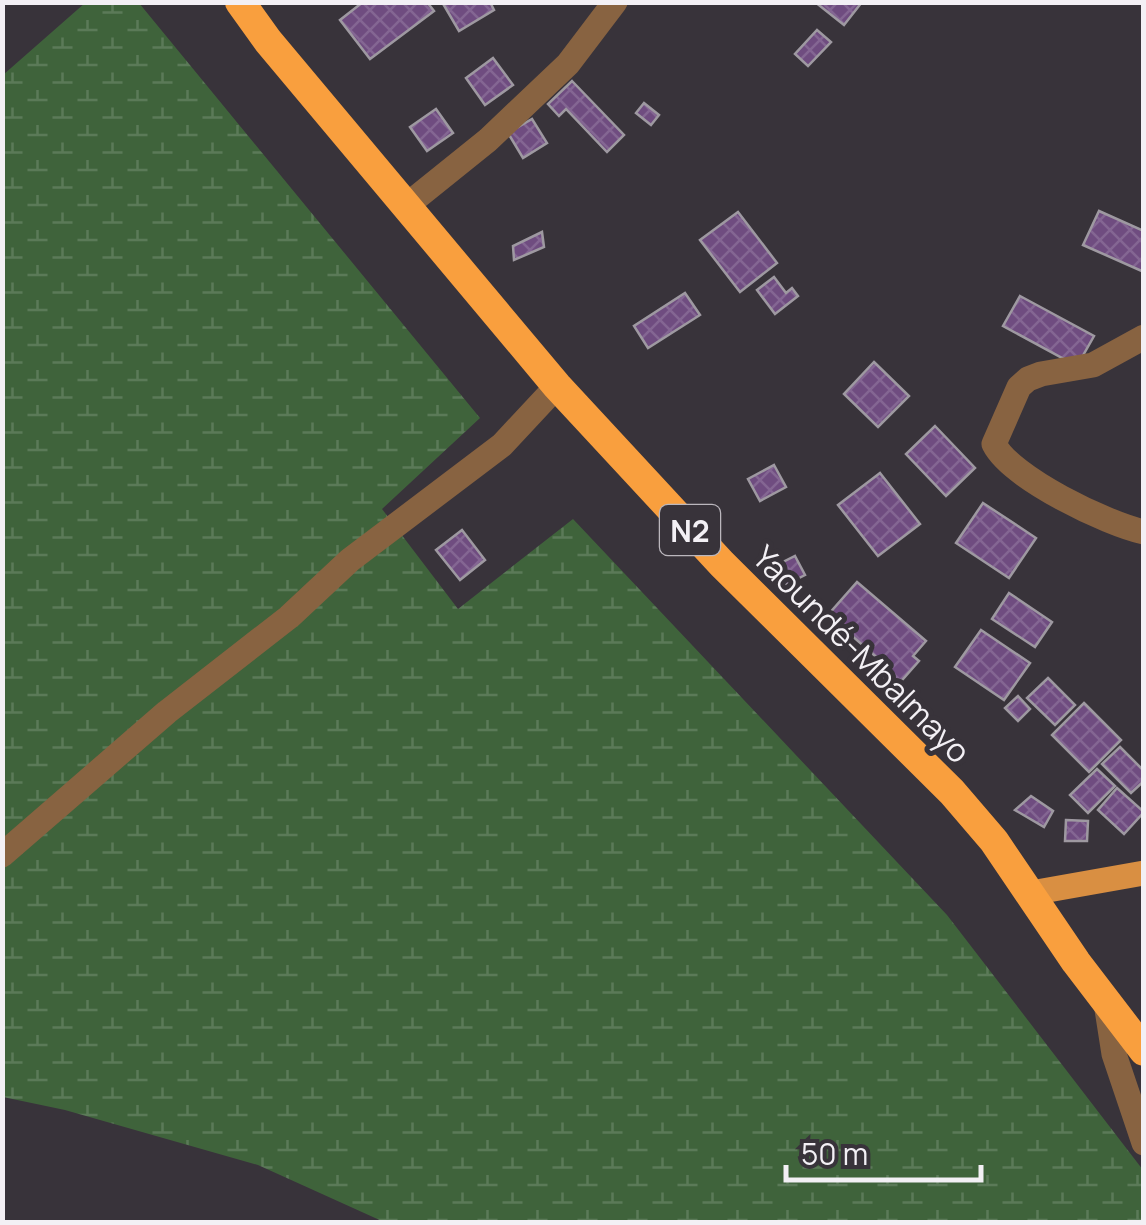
<svg xmlns="http://www.w3.org/2000/svg" width="1146" height="1225" font-family="Manrope,sans-serif">
	<style>
		.wetland { fill: url(#wetland-marsh) }
		.building { fill: url(#building-cross-hatch); stroke: #9e99a1; stroke-width: 2.5 }
		.lines { fill: none; stroke-linecap: round; stroke-linejoin: round }
		.minor { stroke: #886341; stroke-width: 25 }
		.major { stroke: #d98f42; stroke-width: 25 }
		.highway { stroke: #f99f3e; stroke-width: 30 }
		.labels { text-anchor: middle; dominant-baseline: central; stroke-width: 10; stroke-linejoin: round; paint-order: stroke }
		.shield { fill: #38333a; stroke: #bbb7bd; stroke-width: 2.5 }
		.shield-label { font-size: 30px; font-weight: bold; fill: #f3f0f5 }
		.street-label { font-size: 32px; fill: #f3f0f5; stroke: #38333a }
	</style>
	<defs>
		<pattern id="wetland-marsh" width="20" height="14" patternUnits="userSpaceOnUse" patternTransform="scale(2.5)"><rect width="20" height="14" fill="#3f633b"/><path d="M1 5h8M5 5V1M11 12h8M15 12V8" fill="none" stroke="#5b7a58"/></pattern>
		<pattern id="building-cross-hatch" width="8" height="8" patternUnits="userSpaceOnUse" patternTransform="scale(2.5)"><rect width="8" height="8" fill="#6f4c80"/><path d="M0 0l8 8M0 8l8-8" fill="none" stroke="#846693"/></pattern>
	</defs>
	<rect width="100%" height="100%" fill="#38333a"/>
	<path class="wetland" d="M85 3H139L480 418 382 509 458 609 573 519 947 915 1143 1170V1222H384L258 1165 65 1110 3 1097V75Z"/>
	<g class="building">
		<path d="M363 2H427L434 11 370 59 340 20Z"/>
		<path d="M442 2H490L494 10 459 31Z"/>
		<path d="M815 2H862L844 25Z"/>
		<path d="M817 30 831 42 808 66 795 54Z"/>
		<path d="M493 58 513 85 485 105 466 78Z"/>
		<path d="M572 81 624 135 607 152 566 109 559 116 548 104Z"/>
		<path d="M644 103 659 115 651 125 636 113Z"/>
		<path d="M436 109 453 133 427 151 410 127Z"/>
		<path d="M532 119 547 143 523 158 508 133Z"/>
		<path d="M1099 211 1144 231V272L1083 245Z"/>
		<path d="M738 212 777 263 740 292 700 240Z"/>
		<path d="M542 232 544 247 514 260 513 246Z"/>
		<path d="M774 277 786 293 792 288 798 296 775 314 757 290Z"/>
		<path d="M685 293 700 315 648 348 634 326Z"/>
		<path d="M1020 296 1094 336 1077 366 1003 326Z"/>
		<path d="M874 362 909 396 878 427 844 394Z"/>
		<path d="M935 426 975 468 946 496 906 454Z"/>
		<path d="M774 465 786 487 760 501 748 479Z"/>
		<path d="M880 473 920 524 878 556 838 505Z"/>
		<path d="M983 503 1036 538 1009 578 956 543Z"/>
		<path d="M462 530 485 560 460 580 436 550Z"/>
		<path d="M795 556 805 575 785 585 775 566Z"/>
		<path d="M857 582 926 641 913 656 919 661 896 687 874 669 881 661 828 615Z"/>
		<path d="M1009 593 1052 622 1035 647 992 619Z"/>
		<path d="M981 630 1030 663 1004 700 955 667Z"/>
		<path d="M1048 678 1075 705 1055 725 1027 698Z"/>
		<path d="M1018 696 1030 709 1018 721 1005 708Z"/>
		<path d="M1084 703 1121 740 1089 772 1052 735Z"/>
		<path d="M1120 747 1144 771V781L1131 793 1102 764Z"/>
		<path d="M1097 769 1115 786 1088 813 1070 795Z"/>
		<path d="M1117 788 1144 812 1124 834 1098 810Z"/>
		<path d="M1031 796 1053 811 1044 827 1015 810Z"/>
		<path d="M1066 820 1088 821 1087 841H1065Z"/>
	</g>
	<g class="lines">
		<g class="minor">
			<path d="M406 206 488 140 568 64 615 2"/>
			<path d="M1144 337 1093 365 1041 374 1028 379 1019 387 994 444C1011 478 1107 524 1144 532"/>
			<path d="M2 855 167 712 289 617 350 560 502 445 557 386"/>
			<path d="M1106 1003 1114 1054 1144 1143"/>
		</g>
		<path class="major" d="M1031 893 1144 873"/>
		<path class="highway" d="M240 2 268 41 557 386 722 564 952 792 994 841 1076 962 1144 1051"/>
	</g>
	<g class="labels">
		<rect class="shield" x="660" y="505" width="60" height="50" rx="8"/>
		<g class="shield-label">
			<text x="690" y="530">N2</text>
		</g>
		<g class="street-label">
			<text transform="translate(862 654) rotate(45)">Yaoundé-Mbalmayo</text>
		</g>
	</g>
	<rect width="1146" height="1225" fill="none" stroke="#f3f0f5" stroke-width="10"/>
	<path d="M786 1165v15h195v-15" fill="none" stroke="#f3f0f5" stroke-width="5"/>
	<text x="801" y="1165" font-size="30" fill="#f3f0f5" stroke="#38333a" stroke-width="8" paint-order="stroke">50 m</text>
</svg>
